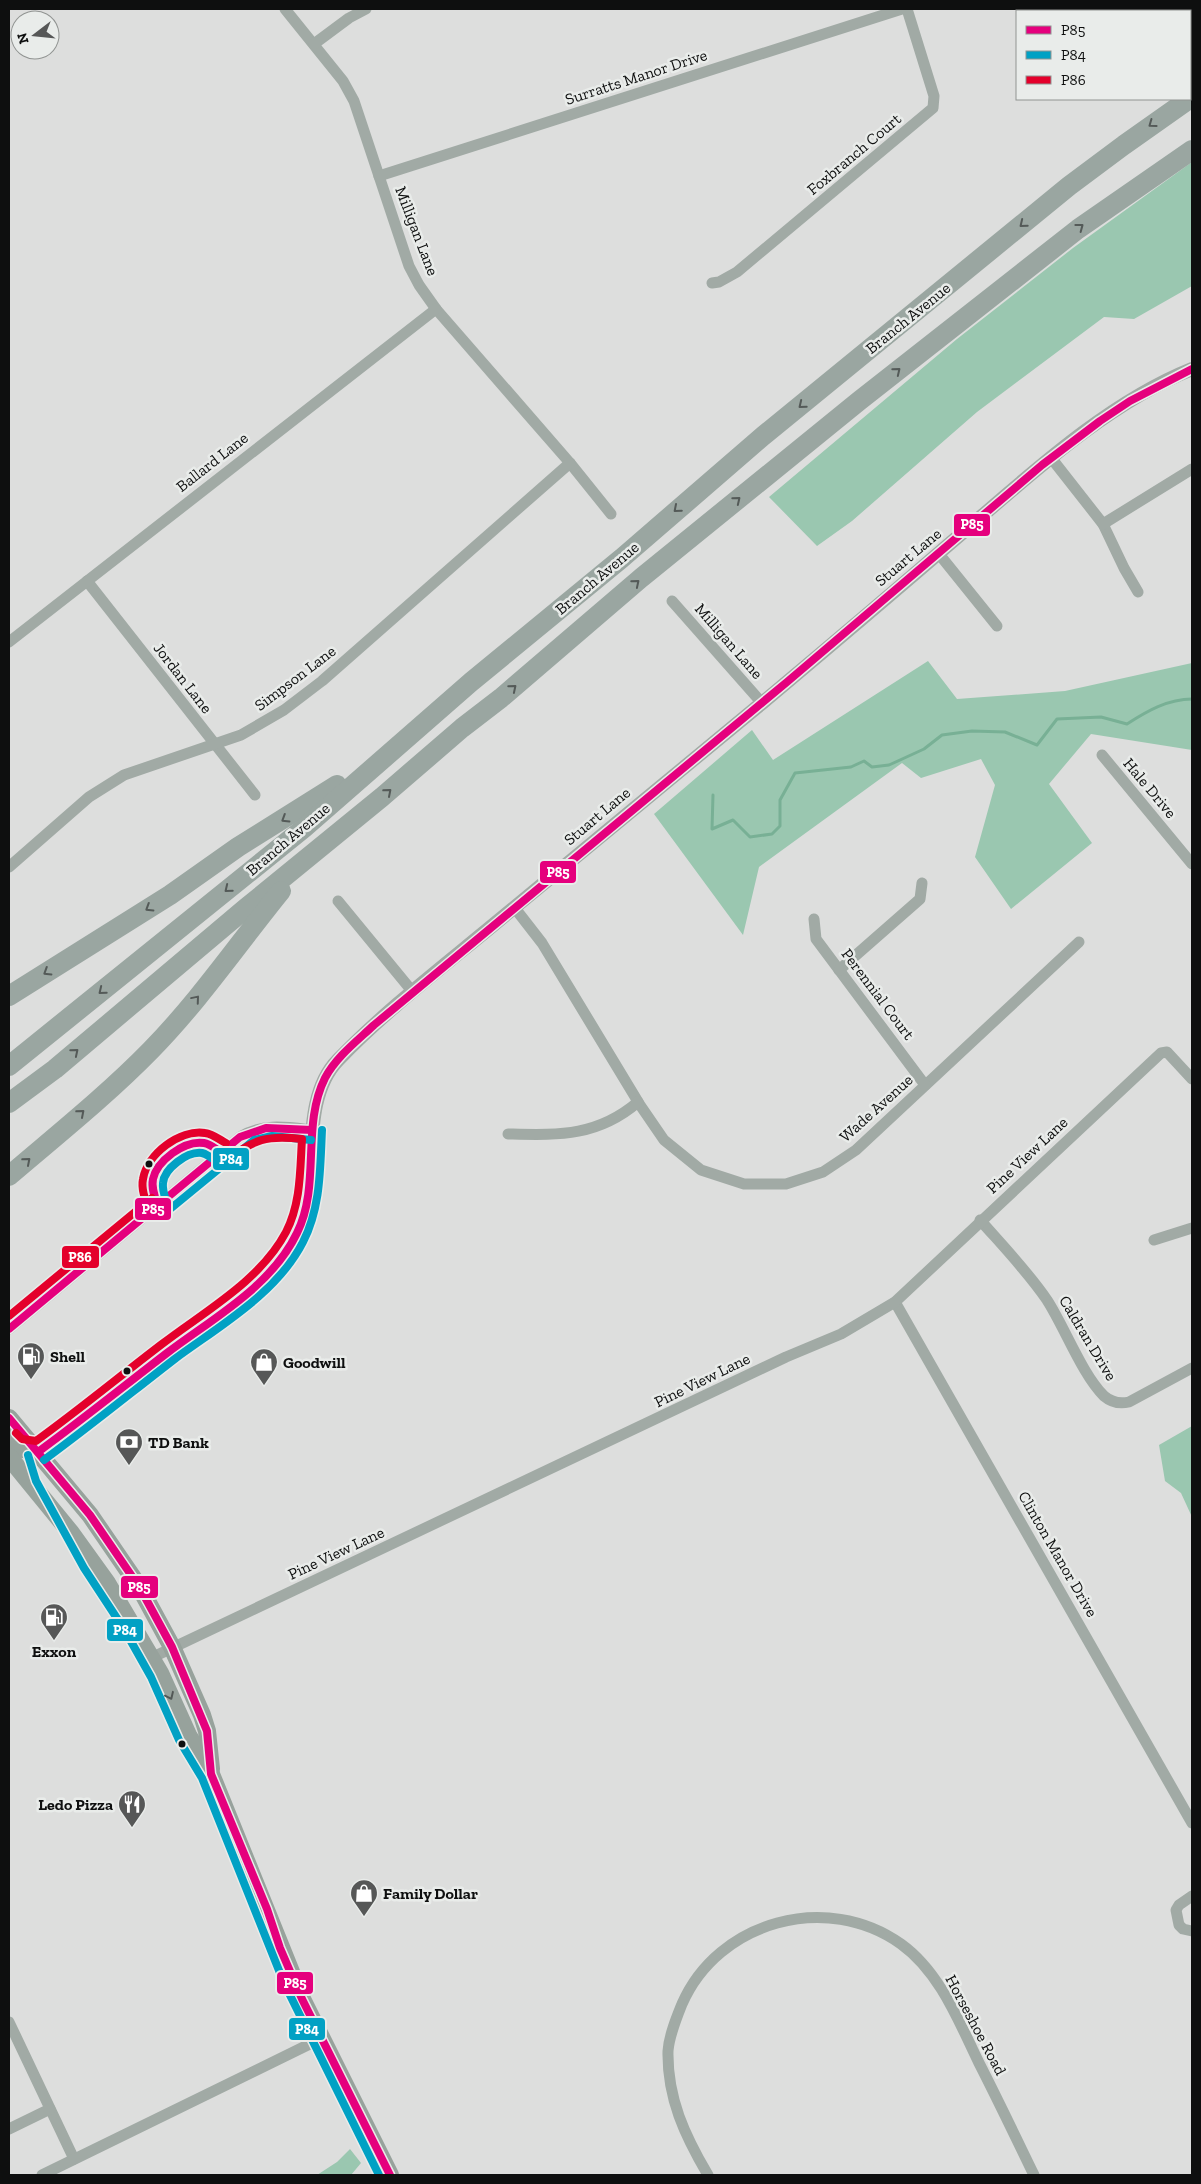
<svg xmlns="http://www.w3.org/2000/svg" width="1201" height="2184" font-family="'Zilla Slab',serif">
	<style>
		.forest { fill: #9ac7b0 }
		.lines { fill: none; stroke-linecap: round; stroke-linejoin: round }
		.stream { stroke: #78b095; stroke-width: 3 }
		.minor { stroke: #a1aaa5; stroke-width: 11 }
		.tertiary { stroke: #a1aaa5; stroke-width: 14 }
		.primary { stroke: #97a29c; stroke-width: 18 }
		.motorway { stroke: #9aa6a1; stroke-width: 20 }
		.bus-1-casing { stroke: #e9ecea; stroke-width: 11 }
		.bus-2-casing { stroke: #e9ecea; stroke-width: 11 }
		.bus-3-casing { stroke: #e9ecea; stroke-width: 11 }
		.bus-1 { stroke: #e5007d; stroke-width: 8 }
		.bus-2 { stroke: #01a1c4; stroke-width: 8 }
		.bus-3 { stroke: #e4002b; stroke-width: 8 }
		.oneway { stroke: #545a58 }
		.oneway2 { stroke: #525856 }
		.bus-dot { fill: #0e0f0f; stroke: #e9ecea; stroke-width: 2 }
		.labels { text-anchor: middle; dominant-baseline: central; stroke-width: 5; stroke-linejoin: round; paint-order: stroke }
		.street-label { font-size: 16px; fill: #0e0f0f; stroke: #e9ecea }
		.poi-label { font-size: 16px; font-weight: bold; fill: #0e0f0f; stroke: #e9ecea; text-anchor: start }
		.line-badge { stroke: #e9ecea; stroke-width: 2 }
		.badge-label { font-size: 14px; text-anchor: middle; font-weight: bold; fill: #fff }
	</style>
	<rect width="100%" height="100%" fill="#dddedd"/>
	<g class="forest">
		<path d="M1192 162V286L1134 319 1104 317 977 412 852 521 817 546 769 497 957 339 1073 248Z"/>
		<path d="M928 661 957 699 1065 691 1192 663V750L1091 734 1049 784 1092 843 1011 909 975 857 995 785 981 759 921 778 902 763 759 867 743 935 654 814 752 730 773 760Z"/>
		<path d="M1192 1426V1517L1181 1493 1165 1481 1159 1445Z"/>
		<path d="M350 2149 361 2163 351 2175H317L337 2162Z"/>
	</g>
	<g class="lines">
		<path class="stream" d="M713 795 712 829 733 820 750 837 772 834 780 826V800L795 773 851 767 864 761 872 767 889 765 924 749 942 735 972 731 1005 732 1037 745 1057 719 1101 717 1127 724C1147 711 1168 699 1192 699"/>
		<g class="minor">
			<path d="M285 9 343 81 354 101 409 266 419 285 436 309 570 463 611 514"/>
			<path d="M314 44 349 18 366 9"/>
			<path d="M379 176 902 9"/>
			<path d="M712 283 719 282 737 272 933 108 934 96 907 9"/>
			<path d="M1052 459 1103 524 1124 568 1138 592"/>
			<path d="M1103 524 1192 469"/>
			<path d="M939 554 997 626"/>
			<path d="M87 581 255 795"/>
			<path d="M672 601 762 703"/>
			<path d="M9 642 436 309"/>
			<path d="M1102 755 1192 864"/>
			<path d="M9 867 89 797 124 775 241 735 284 710 322 681 570 463"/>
			<path d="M338 901 412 991"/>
			<path d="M514 907 542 943 640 1105 664 1140 701 1170 744 1184H786L823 1172 856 1150 1079 942"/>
			<path d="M814 919 816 939 925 1085"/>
			<path d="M839 970 920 899 922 883"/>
			<path d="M508 1134C558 1135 597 1137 638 1102"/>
			<path d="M980 1220C1003 1246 1028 1272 1047 1300 1065 1328 1082 1374 1104 1396 1111 1402 1120 1404 1129 1402L1192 1368"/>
			<path d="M1154 1240 1192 1228"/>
			<path d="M895 1302 1192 1823"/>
			<path d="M9 1329 240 1137C263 1123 286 1127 312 1130"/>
			<path d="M151 1658 786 1357 841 1334 895 1302 1161 1053 1167 1052 1192 1079"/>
			<path d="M1192 1896 1179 1905 1176 1910 1179 1925 1183 1929 1192 1931"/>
			<path d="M9 2022 74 2159"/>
			<path d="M9 2129 50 2109"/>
			<path d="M42 2175 322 2038"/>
			<path d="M708 2175C685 2136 667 2098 668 2051 669 2036 676 2019 682 2004 718 1921 827 1891 901 1944 940 1972 959 2022 979 2063 998 2100 1016 2138 1034 2175"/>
		</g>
		<path class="tertiary" d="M38 1452C82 1420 125 1386 167 1353 209 1320 276 1281 298 1232 320 1181 298 1101 338 1060 384 1012 440 969 492 926 582 852 672 777 762 703 829 647 895 591 961 534 1030 475 1107 403 1192 369"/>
		<g class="primary">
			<path d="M9 1418 90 1515 140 1588 172 1647 202 1715 207 1731 211 1769"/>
			<path d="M9 1441 17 1448 38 1452"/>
			<path d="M9 1457 71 1533 107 1583 160 1673 188 1735 211 1774 302 1999 390 2175"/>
		</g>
		<g class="motorway">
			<path d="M9 996 170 895 238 847 337 785"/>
			<path d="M9 1066 304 828 471 682 622 558 763 436 1069 186 1124 145 1192 97"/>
			<path d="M9 1103 55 1069 246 908 382 797 462 728 501 698 641 578 859 401 1078 229 1192 150"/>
			<path d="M9 1176C57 1135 107 1095 151 1050 199 1001 238 944 281 891"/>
		</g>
		<g class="bus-1-casing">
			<g id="bus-1">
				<path d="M158 1206C155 1198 151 1188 153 1179 157 1161 184 1140 204 1143 210 1144 216 1149 221 1152"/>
				<path d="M9 1329 240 1137 266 1128 312 1130"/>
				<path d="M9 1418 90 1515 140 1588 172 1647 207 1731 211 1774 267 1909 280 1948 302 1999 390 2175"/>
				<path d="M38 1452C82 1420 124 1386 167 1353 213 1318 271 1287 297 1233 321 1185 301 1126 325 1078 336 1057 357 1041 374 1025L787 682 1042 465 1100 421 1130 401 1192 369"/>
			</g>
		</g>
		<g class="bus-2-casing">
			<g id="bus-2">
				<path d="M167 1203C165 1197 162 1190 163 1183 164 1169 187 1151 202 1153 206 1154 212 1158 216 1161"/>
				<path d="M164 1214 254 1140 272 1136 311 1140"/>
				<path d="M28 1455 36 1481 84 1568 124 1629 151 1677 179 1740 202 1778 284 1983 379 2175"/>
				<path d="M44 1460C89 1427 132 1392 176 1358 221 1325 277 1293 303 1242 321 1207 320 1168 322 1130"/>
			</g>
		</g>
		<g class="bus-3-casing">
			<g id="bus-3">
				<path d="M149 1209C145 1199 141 1189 143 1179 147 1154 180 1129 205 1133 213 1134 220 1140 226 1143"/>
				<path d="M9 1316 152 1198"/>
				<path d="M16 1433 22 1439 36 1441C79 1410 120 1376 162 1344 205 1311 260 1281 286 1232 301 1203 300 1170 302 1139 267 1135 254 1139 227 1160"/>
			</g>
		</g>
		<use href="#bus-1" class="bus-1"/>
		<use href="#bus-2" class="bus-2"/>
		<use href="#bus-3" class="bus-3"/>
	</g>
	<defs><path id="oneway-chevron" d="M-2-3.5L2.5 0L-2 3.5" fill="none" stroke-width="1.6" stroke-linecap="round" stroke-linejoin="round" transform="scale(1.25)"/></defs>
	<g class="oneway">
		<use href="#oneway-chevron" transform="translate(1152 124) rotate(144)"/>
		<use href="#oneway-chevron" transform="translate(1023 224) rotate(141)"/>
		<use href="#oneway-chevron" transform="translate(1080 227) rotate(-37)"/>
		<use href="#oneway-chevron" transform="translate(897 371) rotate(-39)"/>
		<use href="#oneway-chevron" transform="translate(802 405) rotate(141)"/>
		<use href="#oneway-chevron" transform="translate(737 500) rotate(-39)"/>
		<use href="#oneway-chevron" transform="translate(677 509) rotate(139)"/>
		<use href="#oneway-chevron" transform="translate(636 583) rotate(-40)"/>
		<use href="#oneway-chevron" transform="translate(513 688) rotate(-40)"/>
		<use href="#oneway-chevron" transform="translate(388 792) rotate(-41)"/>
		<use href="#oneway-chevron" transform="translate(285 819) rotate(148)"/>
		<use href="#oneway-chevron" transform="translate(228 889) rotate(141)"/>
		<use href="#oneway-chevron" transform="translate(149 908) rotate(148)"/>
		<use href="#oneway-chevron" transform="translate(47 972) rotate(148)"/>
		<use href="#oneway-chevron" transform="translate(102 991) rotate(141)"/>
		<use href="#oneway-chevron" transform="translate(196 999) rotate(-50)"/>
		<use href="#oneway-chevron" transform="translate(75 1052) rotate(-40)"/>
		<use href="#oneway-chevron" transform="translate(81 1113) rotate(-41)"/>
		<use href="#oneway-chevron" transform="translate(27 1161) rotate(-41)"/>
	</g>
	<use class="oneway2" href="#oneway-chevron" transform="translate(170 1696) rotate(65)"/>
	<defs>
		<g id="fuel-pin" transform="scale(1.4375)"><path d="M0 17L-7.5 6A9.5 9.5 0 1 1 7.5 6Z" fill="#565757" stroke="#e9ecea"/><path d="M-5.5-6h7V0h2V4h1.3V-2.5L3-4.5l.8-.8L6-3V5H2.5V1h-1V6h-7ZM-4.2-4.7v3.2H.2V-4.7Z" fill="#fff"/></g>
		<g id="shop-pin" transform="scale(1.4375)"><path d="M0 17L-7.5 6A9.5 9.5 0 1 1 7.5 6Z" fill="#565757" stroke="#e9ecea"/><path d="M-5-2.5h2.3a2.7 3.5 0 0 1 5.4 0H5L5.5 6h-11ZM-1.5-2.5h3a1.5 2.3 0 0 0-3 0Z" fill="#fff"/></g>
		<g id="bank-pin" transform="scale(1.4375)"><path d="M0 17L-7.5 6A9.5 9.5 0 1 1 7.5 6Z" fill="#565757" stroke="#e9ecea"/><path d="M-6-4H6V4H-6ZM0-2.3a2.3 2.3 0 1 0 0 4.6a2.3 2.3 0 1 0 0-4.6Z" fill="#fff"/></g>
		<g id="restaurant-pin" transform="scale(1.4375)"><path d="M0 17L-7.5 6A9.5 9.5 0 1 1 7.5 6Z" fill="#565757" stroke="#e9ecea"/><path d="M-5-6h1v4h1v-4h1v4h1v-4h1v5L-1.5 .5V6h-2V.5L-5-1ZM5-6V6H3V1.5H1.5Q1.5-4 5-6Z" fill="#fff"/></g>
	</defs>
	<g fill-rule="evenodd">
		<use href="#fuel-pin" x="31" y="1356"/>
		<use href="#shop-pin" x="264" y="1362"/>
		<use href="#bank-pin" x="129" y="1442"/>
		<use href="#fuel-pin" x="54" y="1617"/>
		<use href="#restaurant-pin" x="132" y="1804"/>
		<use href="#shop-pin" x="364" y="1893"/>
	</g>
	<g class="bus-dot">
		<circle cx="149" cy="1164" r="4.5"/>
		<circle cx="127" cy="1371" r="4.5"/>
		<circle cx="182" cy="1744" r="4.5"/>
	</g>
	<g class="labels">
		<g class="street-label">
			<text transform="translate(636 77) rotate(-18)">Surratts Manor Drive</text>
			<text transform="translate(854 154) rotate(-40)">Foxbranch Court</text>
			<text transform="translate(417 231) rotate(69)">Milligan Lane</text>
			<text transform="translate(908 318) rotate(-39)">Branch Avenue</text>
			<text transform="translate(212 462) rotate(-38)">Ballard Lane</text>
			<text transform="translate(908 557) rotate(-40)">Stuart Lane</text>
			<text transform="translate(597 578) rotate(-40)">Branch Avenue</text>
			<text transform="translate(729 641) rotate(49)">Milligan Lane</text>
			<text transform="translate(183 678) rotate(52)">Jordan Lane</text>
			<text transform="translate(295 678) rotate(-37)">Simpson Lane</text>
			<text transform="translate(1150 788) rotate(50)">Hale Drive</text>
			<text transform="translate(597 816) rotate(-40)">Stuart Lane</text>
			<text transform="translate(288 839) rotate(-40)">Branch Avenue</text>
			<text transform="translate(878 994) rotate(53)">Perennial Court</text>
			<text transform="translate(876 1108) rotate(-42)">Wade Avenue</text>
			<text transform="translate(1027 1155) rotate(-43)">Pine View Lane</text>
			<text transform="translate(1088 1338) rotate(59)">Caldran Drive</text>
			<text transform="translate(702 1380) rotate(-26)">Pine View Lane</text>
			<text transform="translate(336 1553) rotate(-25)">Pine View Lane</text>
			<text transform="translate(1058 1554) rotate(60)">Clinton Manor Drive</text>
			<text transform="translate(976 2025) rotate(62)">Horseshoe Road</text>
		</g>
		<g class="poi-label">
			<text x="50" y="1356">Shell</text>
			<text x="283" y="1362">Goodwill</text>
			<text x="148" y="1442">TD Bank</text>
			<text x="54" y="1651" text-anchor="middle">Exxon</text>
			<text x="113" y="1804" text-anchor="end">Ledo Pizza</text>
			<text x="383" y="1893">Family Dollar</text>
		</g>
	</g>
	<g class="line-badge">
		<rect x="953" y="513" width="38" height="24" rx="5" fill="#e5007d"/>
		<rect x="539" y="860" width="38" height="24" rx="5" fill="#e5007d"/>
		<rect x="212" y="1147" width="38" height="24" rx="5" fill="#01a1c4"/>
		<rect x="134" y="1197" width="38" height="24" rx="5" fill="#e5007d"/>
		<rect x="61" y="1245" width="39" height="24" rx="5" fill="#e4002b"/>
		<rect x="120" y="1575" width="39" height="24" rx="5" fill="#e5007d"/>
		<rect x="106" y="1618" width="38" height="24" rx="5" fill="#01a1c4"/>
		<rect x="276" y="1971" width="38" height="24" rx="5" fill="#e5007d"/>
		<rect x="288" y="2017" width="38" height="24" rx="5" fill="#01a1c4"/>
	</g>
	<g class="badge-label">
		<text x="972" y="529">P85</text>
		<text x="558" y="877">P85</text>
		<text x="231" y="1164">P84</text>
		<text x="153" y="1214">P85</text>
		<text x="80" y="1262">P86</text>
		<text x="139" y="1592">P85</text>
		<text x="125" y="1635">P84</text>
		<text x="295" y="1988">P85</text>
		<text x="307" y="2034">P84</text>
	</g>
	<rect width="1201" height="2184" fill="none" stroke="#0e0f0f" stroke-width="20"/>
	<rect x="1016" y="10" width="175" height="90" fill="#e9ecea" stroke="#919492"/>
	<rect x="1026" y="26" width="25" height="8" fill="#e5007d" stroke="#919492"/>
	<text x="1061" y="35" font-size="15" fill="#0e0f0f">P85</text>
	<rect x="1026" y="51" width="25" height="8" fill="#01a1c4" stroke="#919492"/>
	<text x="1061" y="60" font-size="15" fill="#0e0f0f">P84</text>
	<rect x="1026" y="76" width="25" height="8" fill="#e4002b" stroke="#919492"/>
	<text x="1061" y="85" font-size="15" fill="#0e0f0f">P86</text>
	<g transform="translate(35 35) rotate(254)"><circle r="24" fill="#e9ecea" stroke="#919492"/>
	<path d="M0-4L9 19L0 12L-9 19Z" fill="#565757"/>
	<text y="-8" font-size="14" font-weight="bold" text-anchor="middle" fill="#0e0f0f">N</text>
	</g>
</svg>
